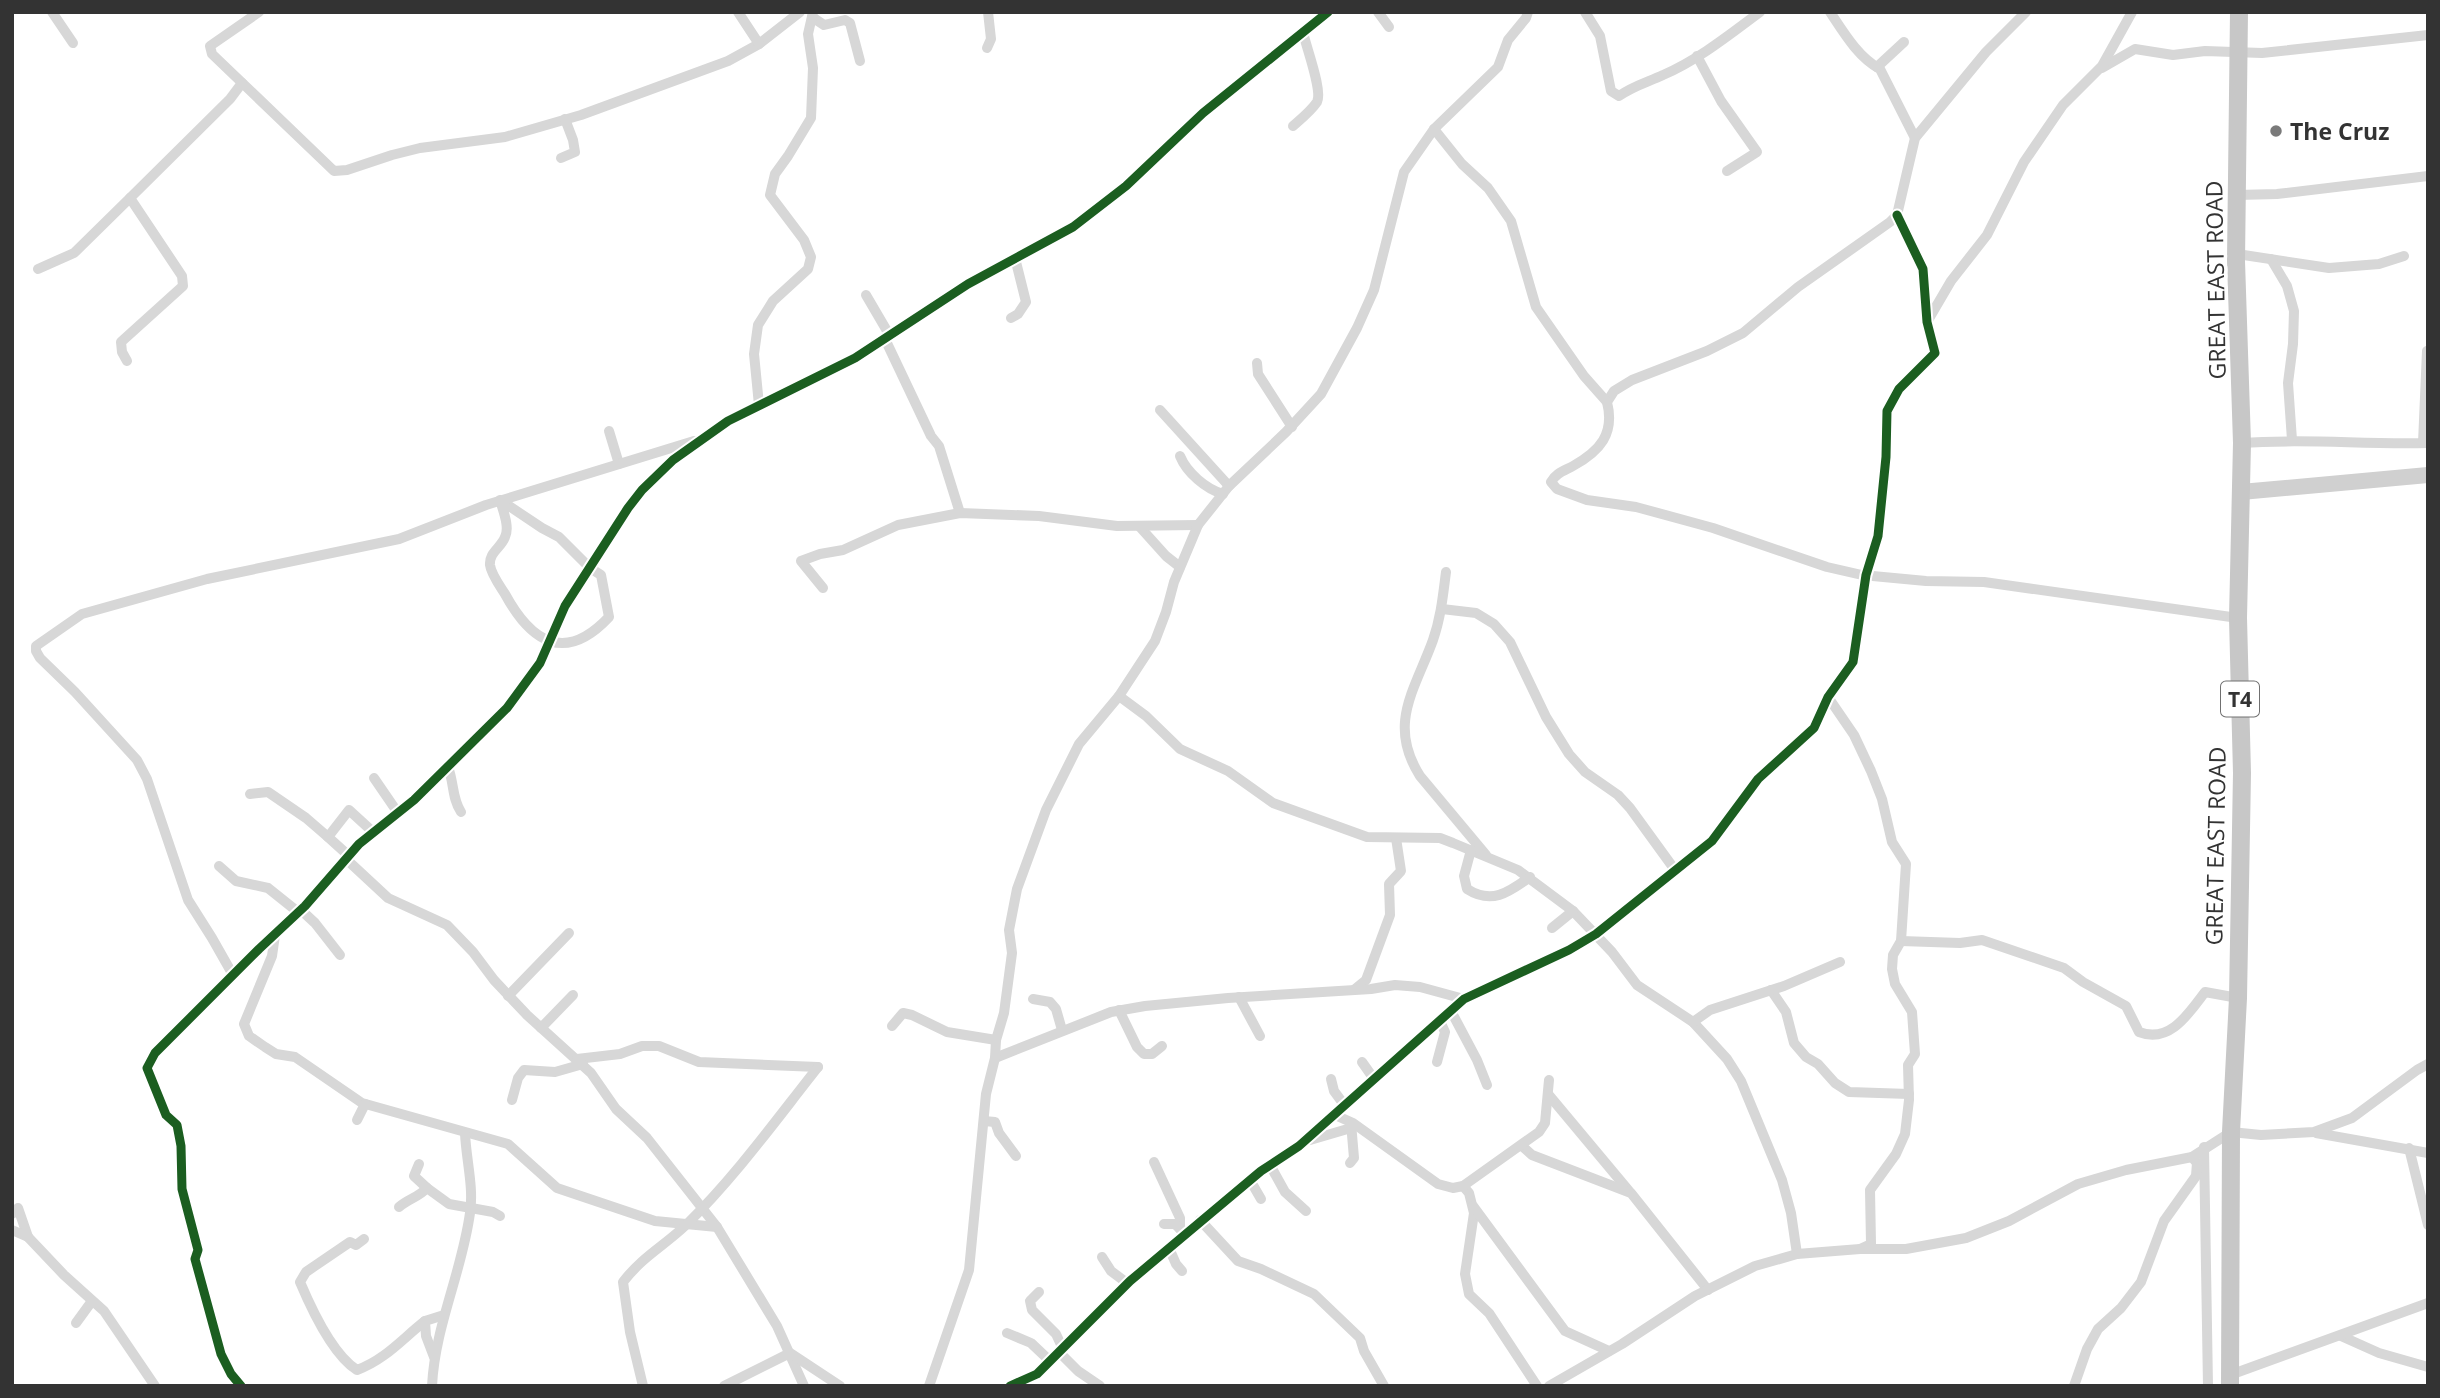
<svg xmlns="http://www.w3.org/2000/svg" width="2440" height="1398" font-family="'Open Sans',sans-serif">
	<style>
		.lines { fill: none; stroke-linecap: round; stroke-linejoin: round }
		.minor { stroke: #d7d7d7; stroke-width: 10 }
		.secondary { stroke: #d0d0d0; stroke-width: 16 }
		.trunk { stroke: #c7c7c7; stroke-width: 18 }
		.cycleway-casing { stroke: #fff; stroke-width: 13 }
		.cycleway { stroke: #1b5e20; stroke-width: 9 }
		.poi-dot { fill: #7a7a7a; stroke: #fff; stroke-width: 2.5 }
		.labels { text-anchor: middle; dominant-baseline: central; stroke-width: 7; stroke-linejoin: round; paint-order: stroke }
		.shield { fill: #fff; stroke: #707070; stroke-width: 2 }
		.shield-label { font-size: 21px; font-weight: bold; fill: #333 }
		.poi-label { font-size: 23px; font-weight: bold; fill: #333; stroke: #fff; text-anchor: start }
		.street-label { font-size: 23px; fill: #333; stroke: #fff }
	</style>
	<rect width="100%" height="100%" fill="#fff"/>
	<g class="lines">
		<g class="minor">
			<path d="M52 12 73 43"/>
			<path d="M259 12 210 46 212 54 334 171 347 170 392 155 420 148 505 137 581 115 728 61 759 44 800 12"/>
			<path d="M738 12 759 44"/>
			<path d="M1378 12 1389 27"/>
			<path d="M1585 12 1600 36 1611 91 1619 96C1633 86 1648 82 1663 75 1698 60 1729 35 1760 12"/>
			<path d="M1830 12C1844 33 1858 57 1880 69L1915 138"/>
			<path d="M2026 12 1986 52 1915 138 1897 215 1890 222 1798 287 1743 333 1707 351 1632 380 1614 391 1607 402C1615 434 1600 451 1573 466 1564 471 1556 473 1551 482L1557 489 1587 500 1636 507 1713 528 1827 567 1862 575 1926 581 1984 582 2238 618"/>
			<path d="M812 17 824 25 845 20 850 23 860 61"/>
			<path d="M987 48 991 39 988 12"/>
			<path d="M1697 56 1721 101 1757 152 1727 171"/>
			<path d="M1877 67 1904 42"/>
			<path d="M2102 68 2135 49 2173 55 2205 51 2262 53 2428 35"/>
			<path d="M1293 126C1301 119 1311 111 1317 102 1323 91 1306 47 1303 32"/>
			<path d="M1434 129 1462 164 1488 188 1511 221 1536 307 1584 376 1607 402"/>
			<path d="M561 158 575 152 573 140 565 119"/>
			<path d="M2237 195 2277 194 2428 176"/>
			<path d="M2237 254 2329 268 2379 264 2404 256"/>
			<path d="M2271 259 2287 286 2294 311 2293 344 2288 383 2292 440"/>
			<path d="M38 269 74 253 130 198"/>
			<path d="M866 295 890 336"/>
			<path d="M1011 318 1018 314 1026 302 1015 258"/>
			<path d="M1927 322 1951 281 1987 235 2024 162 2063 105 2102 66 2132 12"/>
			<path d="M885 339 931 436 939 446 960 513"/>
			<path d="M127 361 122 352 121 342 183 286 182 276 130 198 230 99 242 83"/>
			<path d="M1257 363 1258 374 1292 427"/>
			<path d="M759 405 754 354 758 325 773 301 808 269 811 257 804 240 770 195 775 174 788 156 811 118 813 68 808 34 813 12"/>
			<path d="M1160 410 1229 486"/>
			<path d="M609 431 619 464"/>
			<path d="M2242 443C2304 438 2366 445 2428 443"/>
			<path d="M2423 443 2427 351"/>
			<path d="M1180 456C1187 473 1206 489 1223 494"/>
			<path d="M500 500 542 528 559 537 590 568 601 575 609 617C565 664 531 642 505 594 500 586 491 574 490 565 489 552 501 548 505 537 510 527 503 511 500 500Z"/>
			<path d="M1139 526 1166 556 1180 567"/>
			<path d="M1446 572C1443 595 1441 617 1433 640 1415 690 1387 724 1420 776L1486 855"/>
			<path d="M823 588 801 561 820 554 843 550 898 525 960 513 1039 516 1117 526 1198 525"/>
			<path d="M1442 609 1476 613 1494 624 1510 642 1546 717 1569 754 1585 772 1618 795 1630 808 1675 870"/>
			<path d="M1119 696 1146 716 1180 749 1228 771 1273 803 1367 837 1440 838 1453 843 1518 870 1573 911 1612 952 1637 985 1693 1022 1727 1059 1741 1081 1782 1180 1791 1213 1797 1254"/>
			<path d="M1828 697 1854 735 1871 771 1882 799 1892 842 1906 864 1901 941 1893 955 1892 969 1895 984 1912 1012 1915 1054 1908 1065 1909 1100 1905 1134 1896 1154 1870 1190 1871 1244 1860 1249"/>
			<path d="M448 767C454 782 452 799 461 812"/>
			<path d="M374 778 398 813"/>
			<path d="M250 794 268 792 306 818 328 837"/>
			<path d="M1471 850 1464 876 1467 889C1492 905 1509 892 1530 877"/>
			<path d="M349 856 328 837 349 810 373 832"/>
			<path d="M346 859 388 898 447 925 473 952 494 980 527 1015 591 1073 616 1109 647 1138 717 1227 777 1326 804 1386"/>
			<path d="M219 866 236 881 268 888 298 912"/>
			<path d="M301 910 315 923 340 955"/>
			<path d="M1552 928 1573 911"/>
			<path d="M275 935 272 956 244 1024 249 1036 265 1047 276 1054 295 1057 362 1103 508 1144 557 1188 655 1221 717 1227"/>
			<path d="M1901 941 1960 943 1982 940 2064 968 2083 982 2126 1006 2139 1032C2170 1044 2189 1013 2205 992L2238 998"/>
			<path d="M233 975 212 938 188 900 147 779 137 760 75 692 40 658 36 651V646L82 614 207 579 399 539 486 505 694 441"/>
			<path d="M1355 989 1366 980 1390 915 1389 884 1401 871 1396 838"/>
			<path d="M1771 990 1786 1012 1794 1043 1806 1057 1818 1064 1835 1083 1849 1092 1909 1094"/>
			<path d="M508 996 569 933"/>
			<path d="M1239 997 1260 1036"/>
			<path d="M1033 999 1050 1002 1056 1009 1062 1030"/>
			<path d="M1119 1010 1137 1047 1144 1054H1152L1162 1046"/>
			<path d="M1451 1011 1477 1060 1487 1085"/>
			<path d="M1693 1022 1710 1010 1784 986 1840 962"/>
			<path d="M892 1026 903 1013 912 1015 947 1032 996 1040"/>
			<path d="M541 1028 573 995"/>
			<path d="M995 1058 1111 1012 1145 1006 1228 998 1371 989 1395 985 1420 987 1464 999"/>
			<path d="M577 1059 620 1054 642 1046H659L699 1062 818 1067"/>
			<path d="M1362 1062 1374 1079"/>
			<path d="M1437 1062 1445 1032 1440 1021"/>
			<path d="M1331 1079 1334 1091 1345 1106"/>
			<path d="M1548 1094 1629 1191"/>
			<path d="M512 1100 518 1078 524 1070 555 1072 583 1064"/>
			<path d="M1335 1115 1353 1123 1438 1184 1453 1188 1463 1186 1469 1193 1474 1213 1465 1274 1469 1294 1489 1313 1537 1386"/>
			<path d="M357 1120 365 1104"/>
			<path d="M984 1121 995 1122 999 1133 1016 1156"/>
			<path d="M2316 1133 2428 1153"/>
			<path d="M1310 1140 1351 1128"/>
			<path d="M1522 1146 1532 1155 1631 1193 1708 1290"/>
			<path d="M2204 1147 2208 1386"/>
			<path d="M2409 1148 2428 1225"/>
			<path d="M1154 1162 1180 1218V1229"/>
			<path d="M1350 1163 1354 1158 1351 1123"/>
			<path d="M419 1164 414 1176 427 1188"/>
			<path d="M1270 1165 1285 1192 1306 1211"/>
			<path d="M1250 1180 1261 1199"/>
			<path d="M1463 1186 1539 1132 1545 1123 1549 1080"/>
			<path d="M1473 1206 1565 1331 1609 1351"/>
			<path d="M399 1207C408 1199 419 1197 427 1188L449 1204 493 1212 500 1216"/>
			<path d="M12 1214 18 1208 28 1237"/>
			<path d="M1200 1220 1238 1261 1261 1269 1314 1294 1360 1338 1364 1351 1384 1386"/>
			<path d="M1164 1224H1175L1183 1232"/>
			<path d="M12 1230 28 1237 64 1275 104 1311 155 1386"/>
			<path d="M364 1239 356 1245 350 1242 306 1272 300 1282C311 1308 333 1355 357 1370 386 1359 402 1339 425 1321"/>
			<path d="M1169 1248 1176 1264 1182 1271"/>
			<path d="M1102 1257 1111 1271 1127 1283"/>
			<path d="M1039 1292 1030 1301 1032 1310 1056 1334 1063 1349"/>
			<path d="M76 1323 92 1301"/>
			<path d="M1007 1333 1031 1343 1050 1361"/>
			<path d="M2341 1336 2379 1353 2428 1367"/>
			<path d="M1059 1352 1078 1371 1100 1386"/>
			<path d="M434 1357 426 1336 425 1321 444 1315"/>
			<path d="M2230 1375 2428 1303"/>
			<path d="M241 1386 231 1374 221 1354 195 1259 198 1250 182 1189 181 1146 177 1125 166 1115 147 1068 155 1053 259 949 305 906 359 844 414 800 507 708 540 663 565 606 628 508 642 490 673 460 728 421 855 358 968 284 1073 227 1126 186 1203 113 1328 12"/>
			<path d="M432 1386C435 1326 462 1272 470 1213 474 1187 466 1159 465 1133"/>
			<path d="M643 1386 630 1332 623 1282C643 1256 664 1246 686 1225 735 1177 776 1120 818 1067"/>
			<path d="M724 1386 790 1353 840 1386"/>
			<path d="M929 1386 969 1270 986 1094 995 1058 996 1040 1004 1013 1012 953 1009 930 1017 889 1046 810 1079 744 1119 696 1155 641 1166 612 1174 582 1198 525 1229 486 1286 432 1321 394 1357 328 1374 290 1404 172 1434 129 1498 67 1508 40 1526 18 1528 12"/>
			<path d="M1010 1386 1037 1374 1130 1281 1261 1171 1299 1146 1464 999 1569 950 1596 934 1712 841 1758 779 1814 728 1828 697 1853 662 1866 575 1878 536 1886 457 1887 411 1899 389 1935 353 1927 322 1923 269 1897 215"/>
			<path d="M1549 1386 1622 1344 1695 1296 1755 1266 1797 1254 1860 1249H1906L1966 1238 2009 1221 2078 1184 2126 1170 2192 1157 2231 1132 2261 1135 2314 1132 2352 1118 2417 1070 2428 1064"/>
			<path d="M2074 1386 2087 1349 2098 1329 2121 1308 2141 1282 2164 1221 2196 1176 2197 1163 2192 1157"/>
		</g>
		<path class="secondary" d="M2241 492 2428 475"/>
		<path class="trunk" d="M2230 1386 2231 1132 2238 998 2242 773 2238 618 2242 443 2236 261 2239 12"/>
		<g class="cycleway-casing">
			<g id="cycleway">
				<path d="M241 1386 231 1374 221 1354 195 1259 198 1250 182 1189 181 1146 177 1125 166 1115 147 1068 155 1053 259 949 305 906 359 844 414 800 507 708 540 663 565 606 628 508 642 490 673 460 728 421 855 358 968 284 1073 227 1126 186 1203 113 1328 12"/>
				<path d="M1010 1386 1037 1374 1130 1281 1261 1171 1299 1146 1464 999 1569 950 1596 934 1712 841 1758 779 1814 728 1828 697 1853 662 1866 575 1878 536 1886 457 1887 411 1899 389 1935 353 1927 322 1923 269 1897 215"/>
			</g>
		</g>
		<use href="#cycleway" class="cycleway"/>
	</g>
	<circle class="poi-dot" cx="2276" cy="131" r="7"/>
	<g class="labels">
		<rect class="shield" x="2221" y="681.5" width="38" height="35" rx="5"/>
		<g class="shield-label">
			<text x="2240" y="699">T4</text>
		</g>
		<g class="poi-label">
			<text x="2290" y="131">The Cruz</text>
		</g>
		<g class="street-label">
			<text transform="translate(2215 280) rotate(-91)">GREAT EAST ROAD</text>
			<text transform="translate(2215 846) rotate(-89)">GREAT EAST ROAD</text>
		</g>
	</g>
	<rect width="2440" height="1398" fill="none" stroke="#333333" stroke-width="28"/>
</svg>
